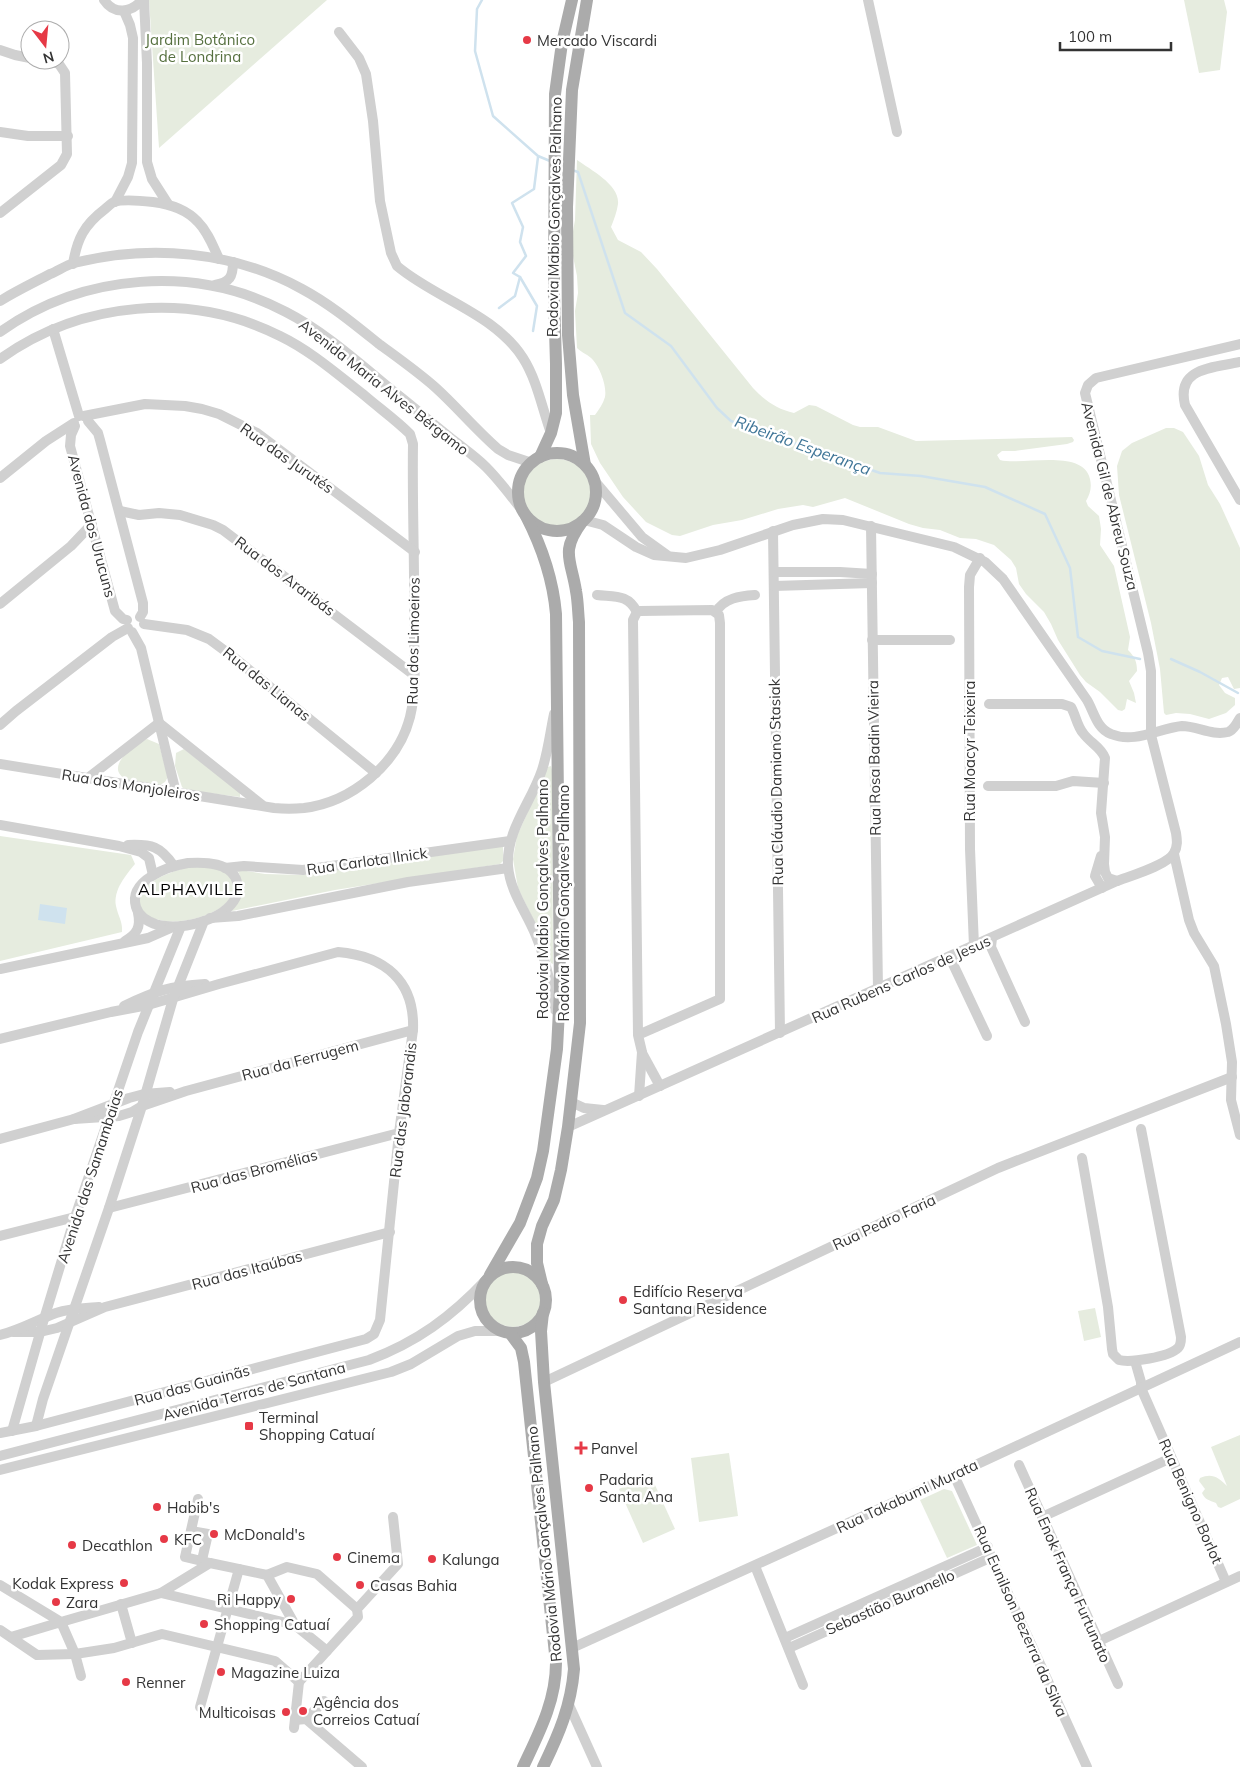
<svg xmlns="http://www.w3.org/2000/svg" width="1240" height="1767" font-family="Mulish,sans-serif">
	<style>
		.green { fill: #e6ecdf }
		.water { fill: #cfe2ee }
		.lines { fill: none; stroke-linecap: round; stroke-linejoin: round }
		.stream { stroke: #cfe2ee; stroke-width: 2.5 }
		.minor { stroke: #d0d0d0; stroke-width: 10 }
		.major { stroke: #ababab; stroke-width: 12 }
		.poi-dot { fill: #e63946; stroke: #fff; stroke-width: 2 }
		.labels { text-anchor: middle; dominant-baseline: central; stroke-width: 5; stroke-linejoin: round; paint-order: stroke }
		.park-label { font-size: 15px; fill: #56703f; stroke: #fff }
		.poi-label { font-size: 15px; fill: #333; stroke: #fff; text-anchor: start }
		.street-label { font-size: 15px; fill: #333; stroke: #fff }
		.water-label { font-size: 16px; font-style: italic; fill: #3f7597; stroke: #fff }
		.neighbourhood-label { font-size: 16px; letter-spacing: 1px; fill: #000; stroke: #fff }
	</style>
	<rect width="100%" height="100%" fill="#fff"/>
	<g class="green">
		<path d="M149 0H327L159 148Z"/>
		<path d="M1184 0H1224L1227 12 1220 70 1199 73Z"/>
		<path d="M577 160C591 170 620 185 618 204 617 212 614 219 611 227L618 240 641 252 657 269 753 388C765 401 777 409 794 413L809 405 816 406 853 425 860 427H878L916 441 1072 437 1074 440 1073 442 1067 444 1015 451H1002L997 455 1000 460C1022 466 1083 448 1090 479 1092 488 1090 494 1086 501L1088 506 1099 516 1101 529 1100 545 1114 566 1130 637 1128 650C1135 657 1137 662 1137 671L1129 681 1134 693 1136 703 1127 699 1125 709 1122 711 1118 710 1100 692 1086 682 1080 675 1058 640 1051 624 1044 612 1026 594 1019 584 1016 568 1011 560 994 545 976 539 960 538 940 530 923 528 909 524 845 498 813 507 803 505 778 509 742 520 713 525 680 536 672 535 646 522 623 497 600 463 591 444 590 415H595C599 409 603 404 605 397 607 386 600 368 593 360 589 355 582 353 577 348L575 311 578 293 577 276 573 256 572 237 575 220Z"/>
		<path d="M1166 428H1174L1183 432 1199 456 1208 485 1220 504 1240 548V688L1234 689 1228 677 1222 678 1219 685 1225 693 1235 698V705L1226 713 1209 719 1190 714 1176 713 1166 715 1164 713 1160 669 1151 623 1119 495 1117 466 1122 451 1132 443Z"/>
		<circle cx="557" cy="493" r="34"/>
		<path d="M147 739 159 744 168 777 165 782 160 785 128 780C102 769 133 745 147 739Z"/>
		<path d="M184 749 240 792V797L185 790 182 787 175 766 176 753Z"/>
		<path d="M551 766 552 770 553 964 551 963 538 929 518 888 513 859 517 836 548 767Z"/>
		<path d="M0 836 131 855 135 864C126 875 113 890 116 906 118 916 123 922 122 932L0 961Z"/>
		<path d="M503 846V861L500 864 335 890 232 911 240 876 238 871 240 870 265 874 302 875Z"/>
		<path d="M189 867C205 866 241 868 232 894 225 914 184 924 165 921 158 920 148 918 144 913 123 887 172 871 189 867Z"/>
		<circle cx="513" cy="1299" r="28"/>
		<path d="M1095 1308 1101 1337 1084 1341 1078 1311Z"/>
		<path d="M1240 1435V1499L1221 1508 1218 1507 1216 1503C1209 1500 1205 1500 1202 1493L1205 1489 1199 1481 1200 1478C1212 1473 1218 1477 1227 1486L1211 1447Z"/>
		<path d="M729 1453 738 1516 699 1522 691 1458Z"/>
		<path d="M650 1474 675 1529 643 1543 619 1489Z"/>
		<path d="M944 1489 952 1491 977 1545 947 1558 920 1500Z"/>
	</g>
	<path class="water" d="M40 904 67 908 65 924 38 920Z"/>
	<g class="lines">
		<g class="stream">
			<path d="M482 0 477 9 475 51 493 116 538 156 550 161"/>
			<path d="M572 170 578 172 625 313 671 346 717 408 731 421 880 473 921 476 985 487 1045 514 1070 568 1078 637 1102 651 1140 659"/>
			<path d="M499 308 515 296 520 277"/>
			<path d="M533 331 537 306 520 277 513 273 526 256 520 242 523 227 512 203 534 189 538 157"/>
			<path d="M1171 659 1200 672 1238 693"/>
		</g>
		<g class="minor">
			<path d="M104 0C114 15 131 13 142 0"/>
			<path d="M144 0 147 63V162L152 179 168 204"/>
			<path d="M868 0 897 132"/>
			<path d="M339 32 359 58 366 74 373 121 380 201 391 253 397 266C436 299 494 313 523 358 537 380 542 408 551 433"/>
			<path d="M0 50 15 55 30 58"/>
			<path d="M0 132 28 136H68"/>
			<path d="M115 202 128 177 132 163 133 38 130 25 124 11"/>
			<path d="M0 213 61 165 67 154 65 73 59 64 46 60"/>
			<path d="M73 264C77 239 84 225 105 209 108 207 111 203 114 202 123 199 144 201 153 202 170 204 186 209 198 222 208 232 213 246 219 259"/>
			<path d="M215 285C230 282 233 277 233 262"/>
			<path d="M0 301C16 291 33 283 50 274 58 271 66 265 74 263 150 244 233 251 302 289 330 304 354 324 379 344 398 358 418 372 436 388 457 407 476 430 498 449L508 455 532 463"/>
			<path d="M53 329 79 416"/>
			<path d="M0 332C83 273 196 264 286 312 327 333 362 366 398 395 418 411 437 427 457 443 466 450 477 458 486 467 499 480 510 495 522 510"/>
			<path d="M0 359C81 301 191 291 280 336 311 351 337 374 364 395 379 408 396 420 410 434L413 444C412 506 415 568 414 630 414 658 417 689 410 717 398 764 352 802 304 808 294 809 284 809 274 808L0 764"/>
			<path d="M1240 362C1213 368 1176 367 1185 405L1240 500"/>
			<path d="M84 416 145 404 185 406 202 409 219 414 257 433 415 552"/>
			<path d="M88 421 98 433 100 440 143 603V612L140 617"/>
			<path d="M75 426 71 435 70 446 115 611 123 619 127 620"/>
			<path d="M0 478 46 441 74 423"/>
			<path d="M593 479 642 537 667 555"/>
			<path d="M120 511 139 515 159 513 180 515 213 525 223 530 414 675"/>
			<path d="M584 520 603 525 636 547 654 555 686 558 720 550 793 525 823 519 843 520 954 547 985 562 1003 579 1087 700C1094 712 1097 729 1111 734 1135 744 1159 728 1182 726 1197 726 1212 736 1228 732 1234 730 1237 723 1240 718"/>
			<path d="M871 526 878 989"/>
			<path d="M773 531 780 1033"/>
			<path d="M774 572H840L872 574"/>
			<path d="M774 586 872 583"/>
			<path d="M597 595C615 597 628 594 637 612"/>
			<path d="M0 604 71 546 92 524"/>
			<path d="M716 612C724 598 740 596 755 595"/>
			<path d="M144 624 187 630 209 639 232 656 376 773"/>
			<path d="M132 632 141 648 176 793"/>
			<path d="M872 640H950"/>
			<path d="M989 704H1062L1071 707C1076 716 1077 726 1083 733 1090 743 1101 747 1105 758L1101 813 1105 837 1104 864 1105 872 1108 878 1117 881"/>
			<path d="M554 714C550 733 548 752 542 770 531 803 506 830 508 866 510 892 527 913 536 936 546 960 551 985 555 1010"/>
			<path d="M159 723 262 805"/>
			<path d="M0 725 16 711 112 637 128 628"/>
			<path d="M88 778 159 723"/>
			<path d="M988 786H1056L1073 781 1104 783"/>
			<path d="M0 825 119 846 141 852 149 858 153 875"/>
			<path d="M128 845C152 844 160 846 174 866"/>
			<path d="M1174 854 1189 920 1194 933 1214 966 1226 1024 1232 1062 1231 1100 1240 1135"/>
			<path d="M1101 856 1095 876 1102 888"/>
			<path d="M188 863C205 862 232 862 237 882 239 887 238 893 236 897 224 921 182 930 158 925 148 922 139 917 136 907 128 880 169 866 188 863Z"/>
			<path d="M225 868 244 866 303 870 510 841"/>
			<path d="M210 918 238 916 408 882 508 868"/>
			<path d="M992 938 991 947 1025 1022"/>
			<path d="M125 941C137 934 141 927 138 913"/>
			<path d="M974 946 970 849 969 587 970 575 980 558"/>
			<path d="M954 955 953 964 987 1036"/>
			<path d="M0 969 148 938 173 927"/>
			<path d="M124 1006C155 991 170 986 205 984"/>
			<path d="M638 1035 720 999V623L719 615 712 610 640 611 637 612 633 620 638 1035 642 1052 639 1096"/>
			<path d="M0 1039 111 1012 148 1005 219 984 338 952C385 956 415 981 413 1030L399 1133 380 1320 374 1334 366 1339 36 1426 0 1433"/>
			<path d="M642 1053 660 1086"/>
			<path d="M571 1102 584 1108 603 1110"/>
			<path d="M74 1119 119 1116 132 1112 142 1106 186 1091 413 1030"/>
			<path d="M568 1127 1117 881C1130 876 1168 865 1174 853 1178 846 1177 840 1176 833L1151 735V671L1148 653 1085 393 1088 385 1096 378 1240 344"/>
			<path d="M0 1139 74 1119 129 1098 144 1094 170 1092"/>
			<path d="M1082 1158 1108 1307 1112 1349 1113 1354 1119 1360C1130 1363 1169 1357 1178 1348 1181 1345 1181 1341 1181 1337L1141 1129"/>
			<path d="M109 1208 399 1133"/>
			<path d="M0 1236 75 1217"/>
			<path d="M13 1332H40L57 1328 105 1307 390 1232"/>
			<path d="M0 1335C20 1330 37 1320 56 1313 70 1308 84 1308 99 1307"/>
			<path d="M1135 1361 1141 1382V1388L1226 1582"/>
			<path d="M544 1382 998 1168 1232 1077"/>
			<path d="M36 1426 43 1399 109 1208 142 1106 173 999 204 921"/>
			<path d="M12 1431 44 1319 75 1217 138 1032 181 926"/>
			<path d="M0 1456 369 1360C417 1342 451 1317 486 1280"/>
			<path d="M1019 1465 1118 1684"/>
			<path d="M0 1470 391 1372 411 1364 458 1336 475 1331H501"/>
			<path d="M954 1475 1087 1767"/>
			<path d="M198 1499 185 1557 210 1563"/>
			<path d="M1042 1517 1171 1458"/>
			<path d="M191 1531 208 1534 202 1560"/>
			<path d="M755 1566 803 1685"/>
			<path d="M267 1575 287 1567 317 1574 357 1609"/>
			<path d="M0 1585 61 1622 161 1593 210 1563 267 1575 295 1625"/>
			<path d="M121 1604 132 1643"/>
			<path d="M0 1630 37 1655 75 1654 114 1648 162 1634 275 1661 299 1682 327 1651 295 1625 161 1593"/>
			<path d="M11 1637 61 1622 75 1654 81 1676"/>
			<path d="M785 1638 988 1547"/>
			<path d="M1099 1641 1240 1576"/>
			<path d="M572 1648 954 1475 1240 1342"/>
			<path d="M789 1648 992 1557"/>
			<path d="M327 1651 358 1617 357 1609 398 1564 393 1517"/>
			<path d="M569 1705 597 1767"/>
			<path d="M200 1707 239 1569"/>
			<path d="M306 1719 324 1701"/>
			<path d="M295 1720 306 1719 362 1767"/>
			<path d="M294 1728 299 1682"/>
		</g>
		<g class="major">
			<circle cx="557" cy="492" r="39"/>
			<path d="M540 457 551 433 556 413V364L554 294 555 94 562 43 572 0"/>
			<path d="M585 465 573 395 568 335 567 207 572 90 587 0"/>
			<circle cx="513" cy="1300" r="33"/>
			<path d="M490 1275 520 1223 537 1178 543 1151 557 1049 560 990 556 614C553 579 542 547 526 516"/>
			<path d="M542 1284 537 1263V1244L542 1226 554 1200 561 1170 568 1127 580 1023 579 622C578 612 578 601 576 591 571 559 560 552 582 522"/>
			<path d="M543 1313 541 1331 544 1382 574 1669C571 1706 559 1734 543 1767"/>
			<path d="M510 1333 521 1348 524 1362 556 1663C556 1701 539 1733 523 1767"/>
		</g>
	</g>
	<g class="poi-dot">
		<circle cx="527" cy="40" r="5"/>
		<circle cx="623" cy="1300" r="5"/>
		<rect x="244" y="1421" width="10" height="10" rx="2.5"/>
		<path d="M578.5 1440.5h5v5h5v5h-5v5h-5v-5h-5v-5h5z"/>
		<circle cx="589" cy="1488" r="5"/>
		<circle cx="157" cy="1507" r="5"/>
		<circle cx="214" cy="1534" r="5"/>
		<circle cx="164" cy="1539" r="5"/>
		<circle cx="72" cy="1545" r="5"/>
		<circle cx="337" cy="1557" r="5"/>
		<circle cx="432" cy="1559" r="5"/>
		<circle cx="124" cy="1583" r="5"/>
		<circle cx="360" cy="1585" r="5"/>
		<circle cx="291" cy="1599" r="5"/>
		<circle cx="56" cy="1602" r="5"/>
		<circle cx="204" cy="1624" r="5"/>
		<circle cx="221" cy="1672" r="5"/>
		<circle cx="126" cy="1682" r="5"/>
		<circle cx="303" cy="1711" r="5"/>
		<circle cx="286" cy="1712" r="5"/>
	</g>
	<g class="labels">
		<g class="park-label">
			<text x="200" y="39">Jardim Botânico<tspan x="200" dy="17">de Londrina</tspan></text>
		</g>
		<g class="poi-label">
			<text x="537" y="40">Mercado Viscardi</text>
			<text x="633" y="1291">Edifício Reserva<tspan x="633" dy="17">Santana Residence</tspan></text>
			<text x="259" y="1417">Terminal<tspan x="259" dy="17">Shopping Catuaí</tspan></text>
			<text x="591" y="1448">Panvel</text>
			<text x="599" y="1479">Padaria<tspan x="599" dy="17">Santa Ana</tspan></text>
			<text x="167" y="1507">Habib's</text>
			<text x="224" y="1534">McDonald's</text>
			<text x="174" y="1539">KFC</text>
			<text x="82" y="1545">Decathlon</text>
			<text x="347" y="1557">Cinema</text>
			<text x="442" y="1559">Kalunga</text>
			<text x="114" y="1583" text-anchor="end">Kodak Express</text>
			<text x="370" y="1585">Casas Bahia</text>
			<text x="281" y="1599" text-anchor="end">Ri Happy</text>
			<text x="66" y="1602">Zara</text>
			<text x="214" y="1624">Shopping Catuaí</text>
			<text x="231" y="1672">Magazine Luiza</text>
			<text x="136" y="1682">Renner</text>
			<text x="313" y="1702">Agência dos<tspan x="313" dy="17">Correios Catuaí</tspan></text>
			<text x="276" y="1712" text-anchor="end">Multicoisas</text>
		</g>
		<g class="street-label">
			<text transform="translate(554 217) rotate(-89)">Rodovia Mabio Gonçalves Palhano</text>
			<text transform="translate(384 387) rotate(38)">Avenida Maria Alves Bérgamo</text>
			<text transform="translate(287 458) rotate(35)">Rua das Jurutés</text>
			<text transform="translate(1110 496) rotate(76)">Avenida Gil de Abreu Souza</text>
			<text transform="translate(92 526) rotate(75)">Avenida dos Urucuns</text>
			<text transform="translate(285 576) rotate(37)">Rua dos Araribás</text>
			<text transform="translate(413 641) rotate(-89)">Rua dos Limoeiros</text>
			<text transform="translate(267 684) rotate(39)">Rua das Lianas</text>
			<text transform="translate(969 751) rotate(-90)">Rua Moacyr Teixeira</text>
			<text transform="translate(874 758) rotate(-91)">Rua Rosa Badin Vieira</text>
			<text transform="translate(776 782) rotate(-91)">Rua Cláudio Damiano Stasiak</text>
			<text transform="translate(131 785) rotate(9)">Rua dos Monjoleiros</text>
			<text transform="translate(367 861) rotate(-8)">Rua Carlota Ilnick</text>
			<text transform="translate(542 899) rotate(-90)">Rodovia Mabio Gonçalves Palhano</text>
			<text transform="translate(563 903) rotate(-90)">Rodovia Mário Gonçalves Palhano</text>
			<text transform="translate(901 979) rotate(-24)">Rua Rubens Carlos de Jesus</text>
			<text transform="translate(300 1060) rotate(-15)">Rua da Ferrugem</text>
			<text transform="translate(403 1110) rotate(-83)">Rua das Jaborandis</text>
			<text transform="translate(254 1171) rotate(-15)">Rua das Bromélias</text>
			<text transform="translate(90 1176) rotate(-72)">Avenida das Samambaias</text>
			<text transform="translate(884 1222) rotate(-25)">Rua Pedro Faria</text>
			<text transform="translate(247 1270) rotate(-15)">Rua das Itaúbas</text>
			<text transform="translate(192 1385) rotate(-15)">Rua das Guainãs</text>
			<text transform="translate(254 1391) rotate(-15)">Avenida Terras de Santana</text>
			<text transform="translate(907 1496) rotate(-25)">Rua Takabumi Murata</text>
			<text transform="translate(1191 1501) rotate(66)">Rua Benigno Borlot</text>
			<text transform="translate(544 1544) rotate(-96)">Rodovia Mário Gonçalves Palhano</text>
			<text transform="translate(1068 1575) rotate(66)">Rua Enok França Furtunato</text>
			<text transform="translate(890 1602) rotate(-24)">Sebastião Buranello</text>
			<text transform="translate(1021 1621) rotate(66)">Rua Eunilson Bezerra da Silva</text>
		</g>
		<g class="water-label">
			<text transform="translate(803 445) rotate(20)">Ribeirão Esperança</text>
		</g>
		<g class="neighbourhood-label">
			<text x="191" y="889">ALPHAVILLE</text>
		</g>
	</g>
	<g transform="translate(45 45) rotate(164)"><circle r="24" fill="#ffffff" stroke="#adadad"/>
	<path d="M0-4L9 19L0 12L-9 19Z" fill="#e63946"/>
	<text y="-8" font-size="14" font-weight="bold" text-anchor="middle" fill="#333333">N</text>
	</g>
	<path d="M1060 42v8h111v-8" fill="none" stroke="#333333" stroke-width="2.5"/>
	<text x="1068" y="42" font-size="15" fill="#333333" stroke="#ffffff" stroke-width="4" paint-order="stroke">100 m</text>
</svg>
